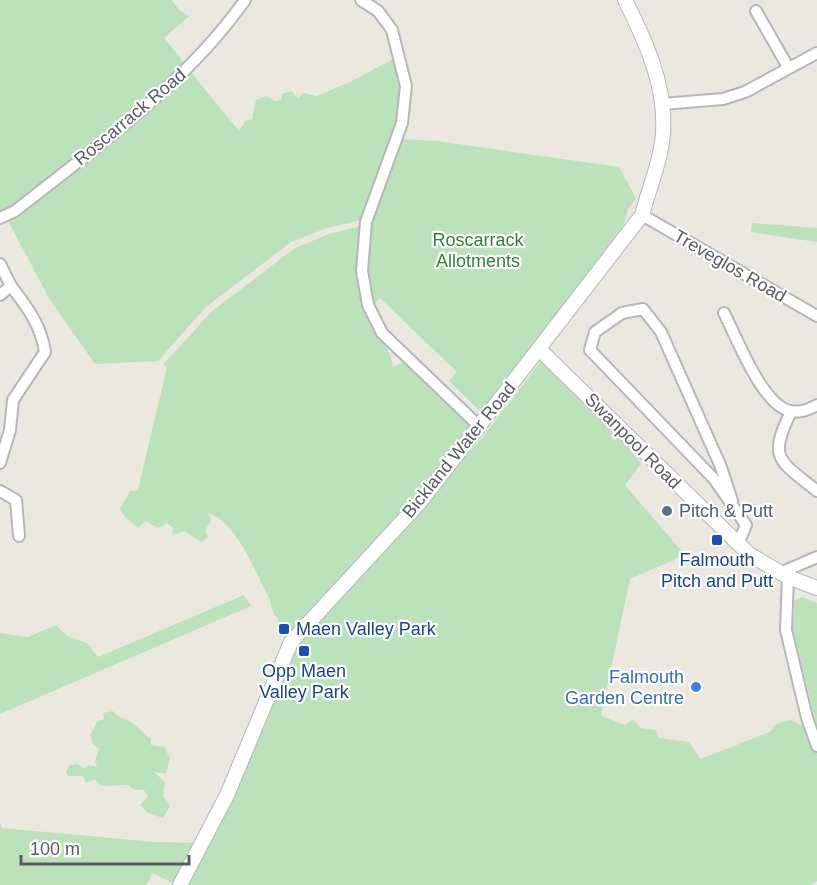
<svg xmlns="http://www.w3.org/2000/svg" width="817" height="885" font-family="Helvetica,sans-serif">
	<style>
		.green { fill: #bce2bc }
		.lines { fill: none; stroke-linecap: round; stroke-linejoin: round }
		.minor-casing { stroke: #b5b7bc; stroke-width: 14 }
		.tertiary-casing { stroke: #b5b7bc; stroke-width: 16 }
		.minor { stroke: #fff; stroke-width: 10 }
		.tertiary { stroke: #fff; stroke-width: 14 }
		.service-dot { fill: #5c6f8a; stroke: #fff; stroke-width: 2 }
		.transit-dot { fill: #1a4fb4; stroke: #fff; stroke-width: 2 }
		.shop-dot { fill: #3f7fe0; stroke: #fff; stroke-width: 2 }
		.labels { text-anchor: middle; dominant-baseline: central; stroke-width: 4.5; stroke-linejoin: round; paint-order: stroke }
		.street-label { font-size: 18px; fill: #585c60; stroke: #fff }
		.park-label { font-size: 18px; fill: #368139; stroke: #fff }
		.service-label { font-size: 18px; fill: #4e5e75; stroke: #fff; text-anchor: start }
		.transit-label { font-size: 18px; fill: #164399; stroke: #fff }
		.shop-label { font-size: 18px; fill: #366cbe; stroke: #fff; text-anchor: end }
	</style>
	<rect width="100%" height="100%" fill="#ebe8df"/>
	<g class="green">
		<path d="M0 0H172L179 10 189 16 164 38 186 65 53 175 0 214Z"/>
		<path d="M395 58 403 87 397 122 361 220 327 228 291 242 206 307 158 361 95 364 50 300 8 221 60 182 181 82 190 71 239 131 245 121 252 119 256 100 266 96 275 101 281 100 282 94 292 91 298 99 303 93 317 96 350 82Z"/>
		<path d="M400 139 437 141 619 167 636 198 628 209 624 224 484 415 449 381 457 372 380 298 372 307 366 272 370 222Z"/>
		<path d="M752 223 817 228V242L751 232Z"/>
		<path d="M362 226C363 251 360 280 365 305 369 328 390 343 393 367L406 361 476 427 419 499 291 640 273 612 270 600C257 576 236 519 207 513L212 519 205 530 208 537 202 542 184 531 177 534 172 533 173 528 167 523 158 528 146 521 138 528 125 517 120 509 130 491 138 490 167 367 163 365 211 312 295 248 329 234Z"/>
		<path d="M541 361 625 443 641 464 625 485 685 555 630 579 601 716 625 725 633 719 641 728 656 730 659 738 689 742 700 759 770 732 777 723 791 720 811 730 817 746V881L811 885H180L291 642 401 530 481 439Z"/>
		<path d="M244 595 251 606 0 714V633L28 637 56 625 67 636 87 643 98 657Z"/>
		<path d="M802 597 817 603V728L793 629 794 601Z"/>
		<path d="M113 711C119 719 124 717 131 722 139 727 143 734 151 739V745L164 747 170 758 166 774 154 772 165 782 163 795 170 806 163 818 148 813 140 805 148 797 144 790 133 789 128 785 101 786 95 779 86 783 83 776H68L66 771 70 765 77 764 85 769 88 765 97 767 95 761 99 749 93 744 90 735 97 722 104 719 103 713Z"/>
		<path d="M0 823 2 828 155 842 200 843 176 885 153 873 146 885H0Z"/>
	</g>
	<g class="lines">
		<g class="minor-casing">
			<g id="minor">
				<path d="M361 0 378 11 392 30 406 86 402 123 366 222 362 271 368 305 382 333 480 427"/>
				<path d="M756 11 788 67"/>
				<path d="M662 104 723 99 745 92 817 53"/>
				<path d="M642 215 817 316"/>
				<path d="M0 218 15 211C96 147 185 85 245 0"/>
				<path d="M0 264 11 286 0 295"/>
				<path d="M724 313C737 338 762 405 790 411 799 413 810 409 817 405"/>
				<path d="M791 412C767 459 780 461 817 491"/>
				<path d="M0 463 10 430 13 400 45 352C41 325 27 307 11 286"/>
				<path d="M0 491 16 500 19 536"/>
				<path d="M732 501 721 467 661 332 643 309 622 313 595 332 590 350 714 479 746 525 738 544"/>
				<path d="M780 573 817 557"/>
				<path d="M788 577 786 630 807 718 817 746"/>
			</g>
		</g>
		<g class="tertiary-casing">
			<g id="tertiary">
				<path d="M540 350 749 554 788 577 817 588"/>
				<path d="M180 885 227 795 291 642 421 501 642 215C649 188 661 161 663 133 666 85 646 42 625 0"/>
			</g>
		</g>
		<use href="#minor" class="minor"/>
		<use href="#tertiary" class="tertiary"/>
	</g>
	<circle class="service-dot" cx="667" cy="511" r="6"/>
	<g class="transit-dot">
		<rect x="711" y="534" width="12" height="12" rx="3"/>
		<rect x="278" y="623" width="12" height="12" rx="3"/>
		<rect x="298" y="645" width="12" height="12" rx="3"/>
	</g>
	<circle class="shop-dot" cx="696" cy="687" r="6"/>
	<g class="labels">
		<g class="street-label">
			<text transform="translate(130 117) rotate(-40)">Roscarrack Road</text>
			<text transform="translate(730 266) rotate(30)">Treveglos Road</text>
			<text transform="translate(633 441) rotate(45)">Swanpool Road</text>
			<text transform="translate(459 450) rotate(-51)">Bickland Water Road</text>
		</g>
		<g class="park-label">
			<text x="478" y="240">Roscarrack<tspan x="478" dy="21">Allotments</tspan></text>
		</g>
		<g class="service-label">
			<text x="679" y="511">Pitch &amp; Putt</text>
		</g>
		<g class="transit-label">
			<text x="717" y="560">Falmouth<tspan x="717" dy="21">Pitch and Putt</tspan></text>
			<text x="296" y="629" text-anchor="start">Maen Valley Park</text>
			<text x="304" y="671">Opp Maen<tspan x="304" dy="21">Valley Park</tspan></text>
		</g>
		<g class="shop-label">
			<text x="684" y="677">Falmouth<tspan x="684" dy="21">Garden Centre</tspan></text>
		</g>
	</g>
	<path d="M21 855v9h168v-9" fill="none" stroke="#585c60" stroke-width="3"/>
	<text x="30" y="855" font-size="18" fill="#585c60" stroke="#ffffff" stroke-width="4.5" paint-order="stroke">100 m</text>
</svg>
